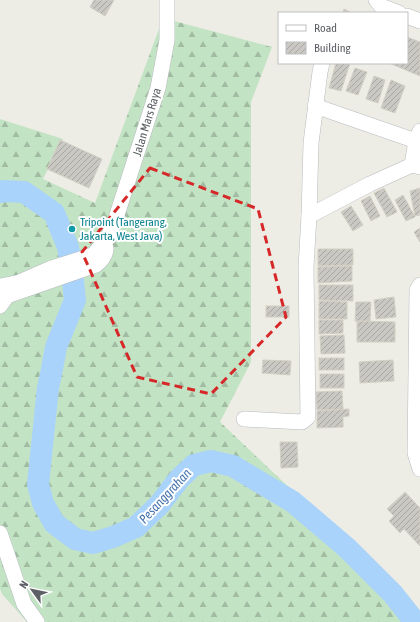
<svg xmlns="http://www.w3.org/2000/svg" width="420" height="622" font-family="'Asap Condensed',sans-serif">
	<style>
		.forest { fill: url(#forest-firs) }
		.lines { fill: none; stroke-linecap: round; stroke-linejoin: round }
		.river { stroke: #a9d3fa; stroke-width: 22 }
		.building { fill: url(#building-hatch); stroke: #d3cfc4 }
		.minor-casing { stroke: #b7babe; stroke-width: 16 }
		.minor { stroke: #fff; stroke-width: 15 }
		.marked { fill: none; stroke: #d62828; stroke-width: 3; stroke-dasharray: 8 5; stroke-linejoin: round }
		.culture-dot { fill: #0f9aa8; stroke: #fff; stroke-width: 1.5 }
		.labels { text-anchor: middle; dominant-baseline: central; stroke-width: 4; stroke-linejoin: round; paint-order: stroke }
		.street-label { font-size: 12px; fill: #5d6065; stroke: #fff }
		.culture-label { font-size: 12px; fill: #0d838f; stroke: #fff; text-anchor: start }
		.water-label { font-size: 13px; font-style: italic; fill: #4673ac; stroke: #fff }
	</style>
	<defs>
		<pattern id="forest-firs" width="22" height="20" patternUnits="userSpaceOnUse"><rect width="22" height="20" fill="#c3e4c4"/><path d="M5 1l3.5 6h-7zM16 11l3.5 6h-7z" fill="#a2bca3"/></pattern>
		<pattern id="building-hatch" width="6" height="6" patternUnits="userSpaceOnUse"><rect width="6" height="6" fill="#cac8c2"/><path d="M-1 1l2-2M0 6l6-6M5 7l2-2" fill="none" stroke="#a7a6a1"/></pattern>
	</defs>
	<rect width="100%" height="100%" fill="#eeede5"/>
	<path class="forest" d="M163 18 272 47 251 102V362L220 422 420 611V622H27L2 594 0 589V119L63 139 43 179 95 203Z"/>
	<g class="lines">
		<path class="river" d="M0 192 3 191 24 192 54 213 68 247 72 271 75 300 56 347 52 369 48 388 38 484 43 503 54 523 75 539 93 543 113 537 136 527 160 504 179 479 194 465 211 461 233 466 293 502 347 548 393 594 415 622"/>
	</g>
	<g class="building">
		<path d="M94 0H114L105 16 90 7Z"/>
		<path d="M344 9 352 13H343Z"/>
		<path d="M407 37 420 42V76L389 63H407Z"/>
		<path d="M336 63H350L341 91 329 88Z"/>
		<path d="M355 68 367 72 358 95 346 91Z"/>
		<path d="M374 76 385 80 378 103 366 99Z"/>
		<path d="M391 80 405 86 395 113 381 108Z"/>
		<path d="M60 140 102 159 89 188 47 169Z"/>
		<path d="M384 188 397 212 387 217 374 193Z"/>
		<path d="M420 188V215L415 216 410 191Z"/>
		<path d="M403 195 415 217 406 221 395 200Z"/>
		<path d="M370 196 380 216 371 221 361 201Z"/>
		<path d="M351 206 363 225 353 231 341 212Z"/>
		<path d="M420 228V242L414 232Z"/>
		<path d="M318 249H353V265L318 266Z"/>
		<path d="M352 266V281L318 283V267Z"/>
		<path d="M319 285H353V301L319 300Z"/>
		<path d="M394 297 396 317 376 319 374 300Z"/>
		<path d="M319 301 347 302V319H319Z"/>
		<path d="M356 302H371L370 321H355Z"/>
		<rect x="266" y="306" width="23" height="11"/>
		<path d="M319 320H343V333L319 334Z"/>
		<path d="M357 321 395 322V342H357Z"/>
		<path d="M344 335 345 353 321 354 320 336Z"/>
		<rect x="319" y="358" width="25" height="12"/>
		<path d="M263 360 291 361 290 375 262 373Z"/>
		<path d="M393 360 394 381 360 383 359 362Z"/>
		<rect x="320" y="374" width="24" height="14"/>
		<path d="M342 391 343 409 317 410 316 392Z"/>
		<path d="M349 409V416L343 417V427L317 428V411Z"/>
		<path d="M280 442H297L298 467 281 468Z"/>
		<path d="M405 492 420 508V546L404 529 400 533 389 521 394 516 387 509Z"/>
	</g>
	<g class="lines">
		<g class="minor-casing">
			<g id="minor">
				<path d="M376 0 381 6 399 13"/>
				<path d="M407 16 420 21"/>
				<path d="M315 106 416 141"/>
				<path d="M412 165 416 141 420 131"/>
				<path d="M309 216 311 143 320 72 322 63"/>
				<path d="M420 285 417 290 415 453 420 469"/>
				<path d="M0 286 17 283 49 269 93 255 107 239 115 221 158 88 167 40V0"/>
				<path d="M0 306 7 296 96 265C101 261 106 255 106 248"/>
				<path d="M244 419 302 422 308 417 306 267 309 216 370 184 412 165 420 167"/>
				<path d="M0 533 24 604 37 622"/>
			</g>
		</g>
		<use href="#minor" class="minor"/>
	</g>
	<path class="marked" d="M150 168 258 209 286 317 211 394 137 377 82 252Z"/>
	<circle class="culture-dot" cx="72" cy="229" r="4"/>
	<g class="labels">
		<g class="street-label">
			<text transform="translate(147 122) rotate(-73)">Jalan Mars Raya</text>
		</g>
		<g class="culture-label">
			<text x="80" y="222">Tripoint (Tangerang,<tspan x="80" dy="14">Jakarta, West Java)</tspan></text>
		</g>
		<g class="water-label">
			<text transform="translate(165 496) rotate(-47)">Pesanggrahan</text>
		</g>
	</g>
	<rect x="278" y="12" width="130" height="52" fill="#ffffff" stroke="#bebfc1"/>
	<rect x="286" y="25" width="20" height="6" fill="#ffffff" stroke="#bebfc1"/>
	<text x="314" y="32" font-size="12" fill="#5d6065">Road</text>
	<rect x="286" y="42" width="20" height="12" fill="url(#building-hatch)" stroke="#bebfc1"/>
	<text x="314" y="52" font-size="12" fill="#5d6065">Building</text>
	<g transform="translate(32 590) rotate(303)" stroke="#ffffff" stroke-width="3" paint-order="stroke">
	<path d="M0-3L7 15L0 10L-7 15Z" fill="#5d6065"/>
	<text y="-6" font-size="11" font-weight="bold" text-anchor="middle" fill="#5d6065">N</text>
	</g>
</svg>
